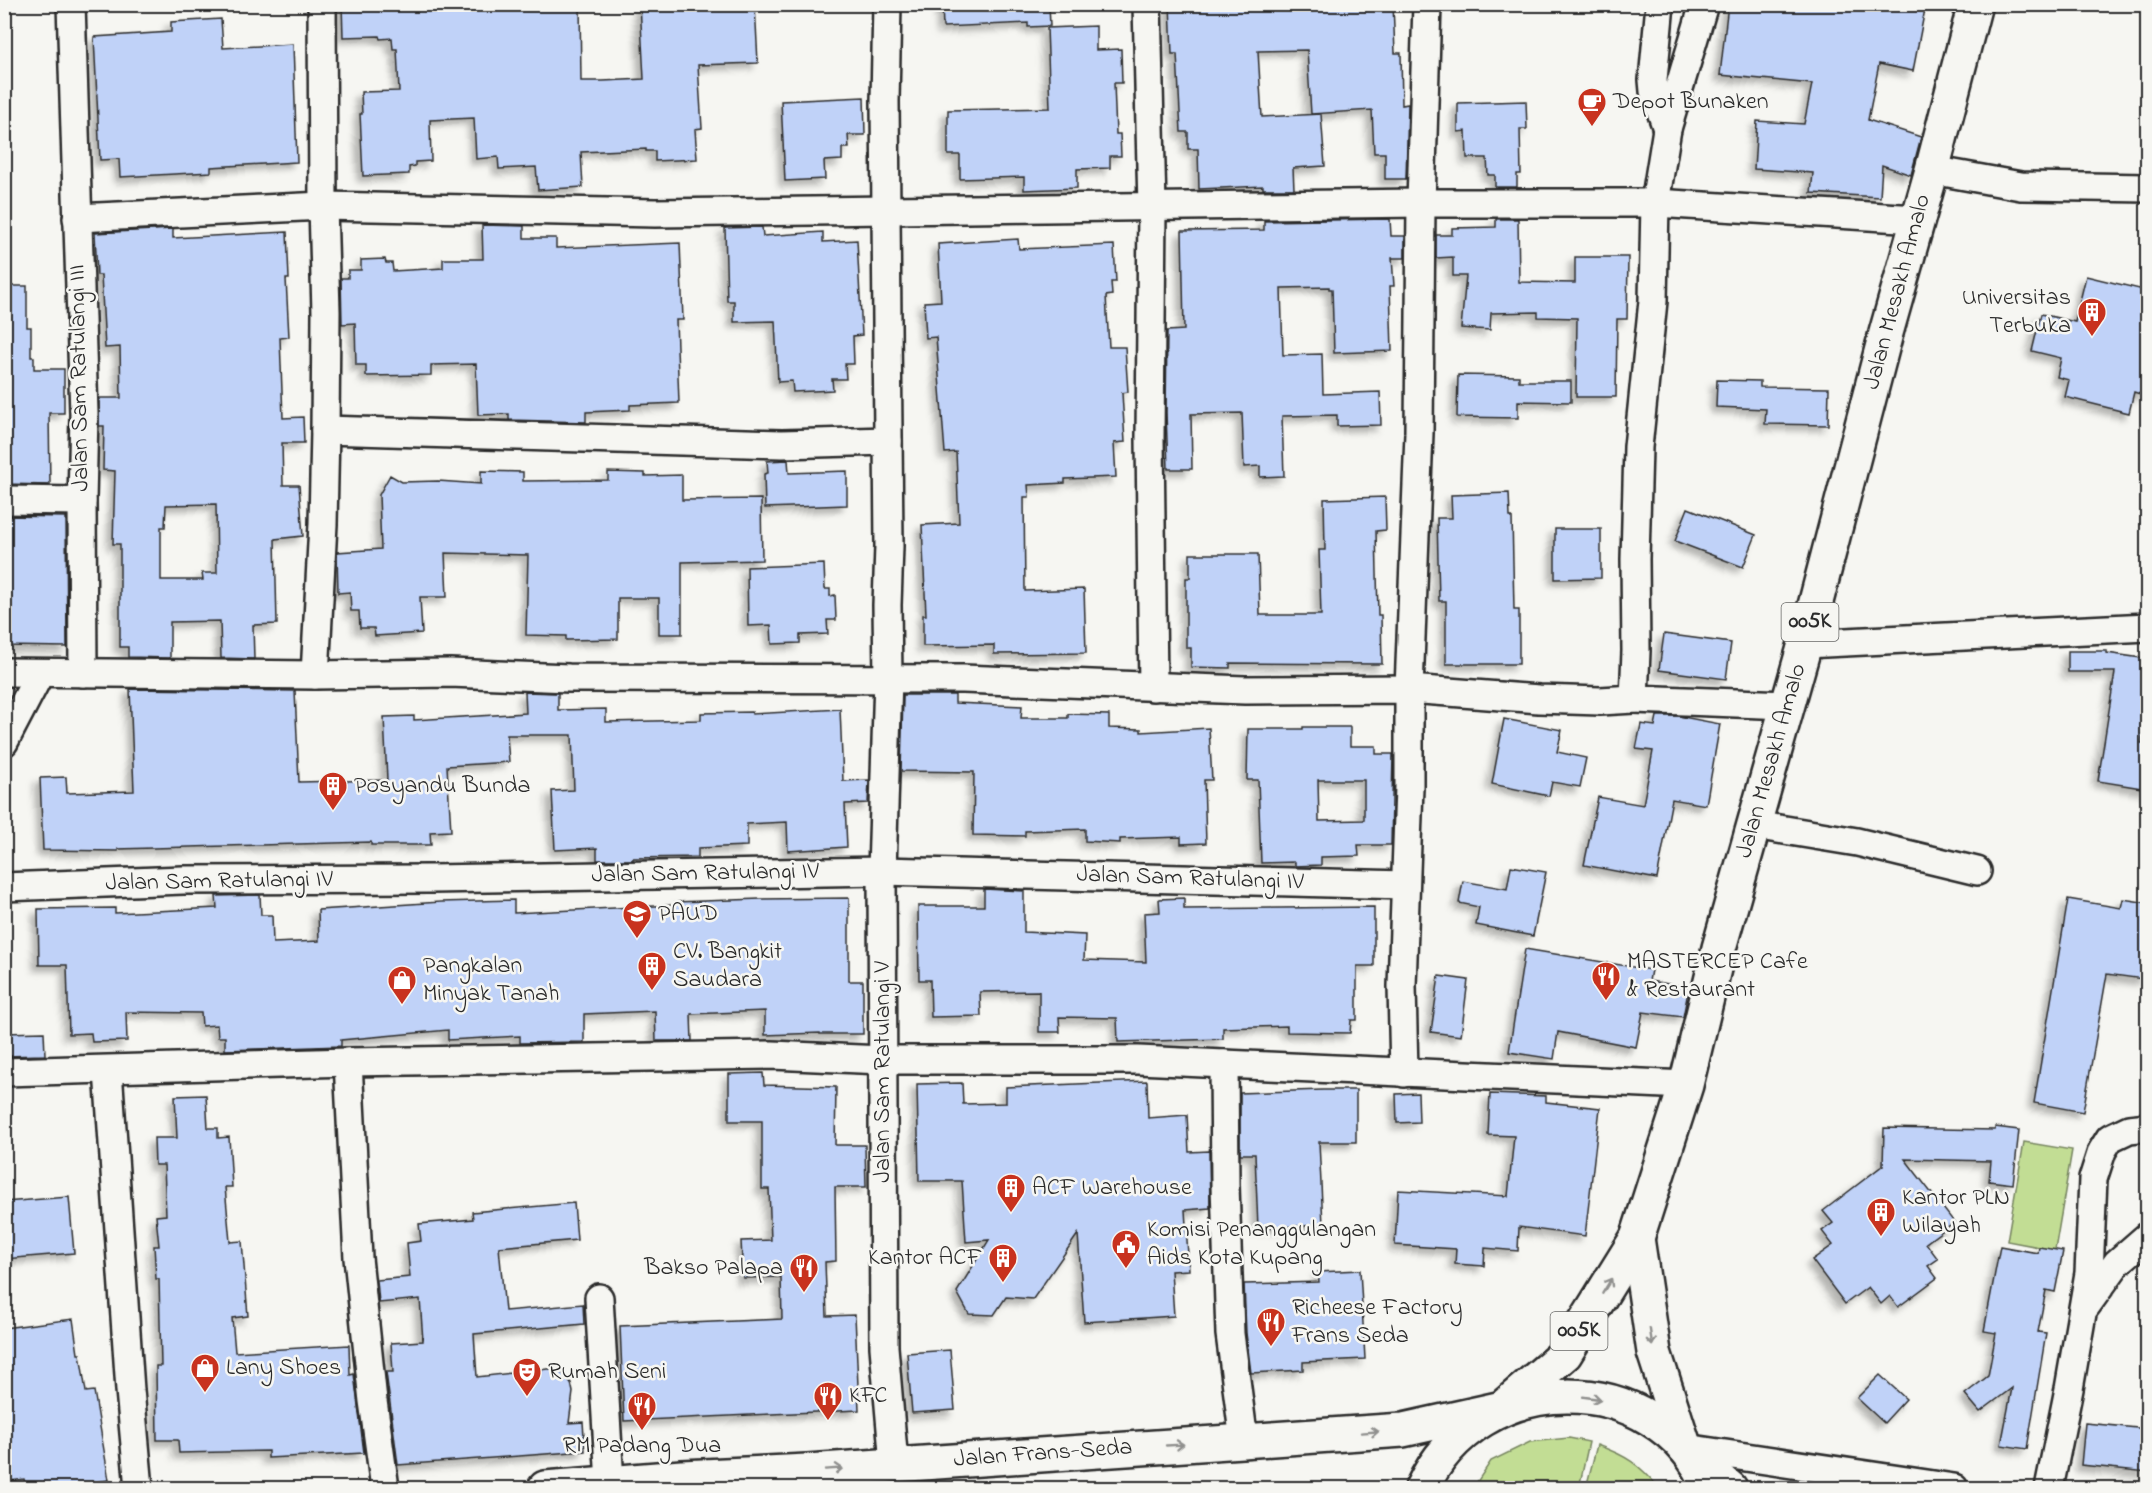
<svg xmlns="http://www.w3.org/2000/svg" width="2152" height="1493" font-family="'Indie Flower',sans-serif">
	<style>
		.green { fill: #c2dd94; stroke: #768460; stroke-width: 1.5 }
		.building { fill: #c0d2f8; stroke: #2b2b2b; stroke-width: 1.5; fill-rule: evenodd; filter: url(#shadow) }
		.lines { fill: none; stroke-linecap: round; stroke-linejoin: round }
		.street-casing { stroke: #2b2b2b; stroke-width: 32 }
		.secondary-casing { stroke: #2b2b2b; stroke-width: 38 }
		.primary-casing { stroke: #2b2b2b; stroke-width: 38 }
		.street { stroke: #f6f6f2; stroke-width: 27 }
		.secondary { stroke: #f6f6f2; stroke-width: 33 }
		.primary { stroke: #f6f6f2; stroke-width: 33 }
		.oneway { stroke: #90908e }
		.labels { text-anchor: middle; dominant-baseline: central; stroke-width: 5; stroke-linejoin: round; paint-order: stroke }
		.shield { fill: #f6f6f2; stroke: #686867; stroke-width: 1.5 }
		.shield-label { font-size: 22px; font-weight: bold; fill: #2b2b2b }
		.poi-label { font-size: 24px; fill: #2b2b2b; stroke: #f6f6f2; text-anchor: start }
		.street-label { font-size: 24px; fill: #2b2b2b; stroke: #f6f6f2 }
	</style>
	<defs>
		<filter id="shadow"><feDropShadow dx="-5.5" dy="5.5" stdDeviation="3" flood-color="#0004"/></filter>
	</defs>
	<rect width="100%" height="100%" fill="#f6f6f2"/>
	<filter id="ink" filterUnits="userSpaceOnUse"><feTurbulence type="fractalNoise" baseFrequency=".0167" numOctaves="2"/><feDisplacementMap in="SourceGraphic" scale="12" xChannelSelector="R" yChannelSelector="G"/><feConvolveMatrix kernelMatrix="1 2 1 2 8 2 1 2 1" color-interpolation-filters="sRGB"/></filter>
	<g filter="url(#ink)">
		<g class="green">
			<path d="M2024 1142 2072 1150 2055 1250 2007 1241Z"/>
			<path d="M1569 1438 1589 1442 1579 1488H1473L1491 1461 1530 1442Z"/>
			<path d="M1597 1445C1627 1456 1639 1464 1659 1488H1586Z"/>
		</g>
		<g class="building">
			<path d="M342 4H580L581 81H603L644 79 640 4H755L758 63 698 65 702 128 695 129 697 159 655 161V151H646V149L581 152 583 187 538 190 536 167 499 169 498 157 476 159 474 118 430 120 431 161 415 162V166L409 167V174L363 176 360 114H362L361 92 399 91 397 49H393L392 38 380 39 379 36 343 37Z"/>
			<path d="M942 4H1049L1050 26 1028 27V23L943 27Z"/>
			<path d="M1170 4H1393L1395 53H1401L1402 105 1408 104 1406 179H1385V153H1374L1372 110 1311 114 1307 50 1258 51 1262 117 1321 114 1325 166 1293 168 1294 189H1263V186L1199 189 1198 149H1188V132H1181L1177 54H1172Z"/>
			<path d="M1728 4H1926L1913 71 1879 64 1868 120 1921 137 1911 175 1882 165 1880 197 1811 193 1813 173 1754 169 1757 121 1804 124 1812 84 1720 75Z"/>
			<path d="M221 19 223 48 293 44 297 162 211 167V172L120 177 119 159 100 160 94 37 171 32V22Z"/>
			<path d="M1096 26V50L1121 49 1122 83H1114L1116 134H1120L1121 156H1110V168L1077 169V188L1024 190V177L960 179V155H948V110L1050 108 1047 28Z"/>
			<path d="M864 97 865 135H848L849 148H842V160L824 161 825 179 785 181 781 101Z"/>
			<path d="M1526 101 1527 129H1520L1521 174H1517V187H1495V175H1488L1487 158H1467L1466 131 1458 132V103Z"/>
			<path d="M1390 219 1391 236H1405V258H1392L1394 286H1390L1392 351 1334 353 1332 289H1329V287L1281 288 1283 355 1322 354 1323 394 1380 392 1381 425 1337 426V415L1282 416 1284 476 1260 477V466L1244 467 1242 413 1191 414 1192 469H1168L1166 412 1167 331 1184 330 1182 231 1264 230V221Z"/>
			<path d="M1496 219H1518L1519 282 1575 283V257H1628L1627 319H1617L1616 397H1576L1577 318 1538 317V312L1491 313 1490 330 1461 328 1466 276H1453V257L1436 258V235H1452V228L1496 227Z"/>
			<path d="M482 225 524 226V238H556V248L680 243 683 320H676L679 403 630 405V410L586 412V422L509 420V414L478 415 476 364 431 365V375L366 376V365H356L355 323 342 324 341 278H348V270H361V260L385 259 386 263H392L393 271 443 268V259H483Z"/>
			<path d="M762 227 763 236 823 232V242L857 240 862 335 853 336 854 364H845L846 379H832L833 390 793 392 792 381 778 382 775 321 734 322V301H727L725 228Z"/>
			<path d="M173 229V238L287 232 289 279H286L289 337 280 338 283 418 303 417 304 443H282L283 485H299L303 536 275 539 277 624 253 625 254 659 221 658 220 621 170 622V658L128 657V647H120V544H113L115 471 103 470 104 426H99V398H121L120 347 105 348 101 275H97L95 233ZM216 504 217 573H202L203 580H161V527H165L166 505Z"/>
			<path d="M1018 239 1019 249 1114 245 1116 282H1111L1112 295 1106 296 1109 347H1125L1128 392 1122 393 1125 442 1114 443 1116 477 1065 479V483L1028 485 1029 497H1024L1025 591 1084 589 1086 653 994 654V645L923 646V615H926L922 525 959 523 956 452 945 453 936 337 926 338 924 302 941 301 938 244Z"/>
			<path d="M2086 276 2148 291V378L2143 395 2134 392 2129 413 2065 397 2069 380 2057 377 2061 358 2032 351 2041 314 2075 322Z"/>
			<path d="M4 286H27V327H31V357H34V369H64V413H49L50 485 4 484Z"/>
			<path d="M1458 375 1519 376V381H1571V402L1518 401V418L1457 417Z"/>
			<path d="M1717 380 1760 381V387L1829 388 1828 425 1765 424 1766 409 1716 407Z"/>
			<path d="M788 460 789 473 847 471V505L765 508 764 474 768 473 767 461Z"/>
			<path d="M481 471 523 472V481L608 480V472L645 473V476L682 475V500L761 499 762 560 682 562V634H659V598H618V639L566 640V636L526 635 528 555 445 553 447 597H420L422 633 375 636 374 628H360L359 611H351L350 592 338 593 337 552 381 549 379 495 390 475 402 482 438 481 481 484Z"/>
			<path d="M1509 493 1510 517H1512L1514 610H1519V664H1446V601H1439L1437 518H1452L1451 495Z"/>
			<path d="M1385 497 1386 530 1376 531 1378 615H1381L1382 664 1230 663V668L1191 667V648H1186V578H1190V554H1258L1260 615H1321L1319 550H1325L1324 499Z"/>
			<path d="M1688 508 1756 535 1743 567 1675 541Z"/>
			<path d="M4 516 66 517 67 647 4 646Z"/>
			<path d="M1555 529H1601V578L1555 579Z"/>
			<path d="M824 564 825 589H830V596L835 595 836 620H827L828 634 800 635V643L772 644 771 625 748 626 747 567Z"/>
			<path d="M1664 634 1731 643 1726 679 1659 670Z"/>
			<path d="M2068 651H2107V653L2148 659V700L2141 743H2148V789L2098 781 2115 672H2068Z"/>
			<path d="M130 689 295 691 299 782 387 780 384 717 414 716V720L526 713 525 692 558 693V710L606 709V722L701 720V713L752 712V714L840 709 843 781 869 780 868 803 845 804 847 847 788 851 787 822 747 824V846L698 848V857L633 858V860H597V848L555 850 552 791 574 790 572 735H507L509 762 447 766 451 831 430 832 431 845H371V842L118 849V851L43 850 40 778 66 777 67 793 134 791Z"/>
			<path d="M903 695H955V703L1022 706 1021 718H1068V714L1109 715V728L1141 729V732L1209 728 1212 780H1204L1206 843 1181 844V837L1120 839V843L1085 841V829L1025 831V836L973 835 974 772 901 771Z"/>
			<path d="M1657 716H1678L1720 724 1706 805 1672 799 1657 879 1584 865 1598 797 1643 805 1653 751 1636 749 1641 724 1655 726Z"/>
			<path d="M1504 719 1562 730 1557 752 1586 758 1580 787 1552 782 1549 796 1492 784Z"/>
			<path d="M1303 727H1350V746H1376V754H1393L1391 845H1358L1359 856 1321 857V865L1295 866V862L1261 863 1258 780H1247L1248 729H1303ZM1318 780H1364V820L1319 821Z"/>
			<path d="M1511 866 1546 872 1533 936 1476 925 1479 907 1459 903 1463 881 1507 889Z"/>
			<path d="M984 889 1024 891V932L1085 935 1084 960 1146 962 1144 913 1160 912 1159 899 1184 898V909L1374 907V966H1357V1020H1351L1350 1033 1287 1032V1026L1223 1028V1039L1118 1042 1117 1018 1059 1017 1060 1032H1039V991L980 992 981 1016 931 1017 930 980H919L918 906H984Z"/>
			<path d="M260 895 261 915H272L273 943 319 941 318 910 441 902 514 900V913L675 905V902L761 899 849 898V981H863V1034H820V1033L765 1035V1011L691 1014 692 1041H656L655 1011 584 1014V1042L520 1043V1036L448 1040V1030L341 1040V1046L225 1050V1037H218L217 1025 202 1026 201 1013 126 1012 127 1041 92 1042 91 1033 69 1034 67 965H39L38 909 115 908V913L217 908 216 896Z"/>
			<path d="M2068 899 2121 908 2123 899 2148 903V949L2143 979 2107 974 2083 1112 2034 1103Z"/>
			<path d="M1525 949 1651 970 1649 981 1689 987 1683 1017 1643 1012 1636 1047 1558 1032 1554 1059 1509 1052Z"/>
			<path d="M1439 976 1468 980 1461 1036 1431 1032Z"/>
			<path d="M44 1032 45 1055 4 1056V1033Z"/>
			<path d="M763 1073 764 1085 836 1087 835 1145H865L866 1187H835L836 1261 825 1262 827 1316 855 1315 859 1410 624 1421 620 1326 782 1319 781 1277 743 1278 741 1241 771 1240 769 1189H762V1121H729V1074Z"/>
			<path d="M1147 1081 1148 1118 1187 1115 1189 1152 1209 1151 1210 1208 1185 1210 1189 1270 1171 1271 1174 1316 1084 1322 1078 1234 1033 1299 1006 1297 994 1315 969 1314 957 1292 989 1240 966 1242 962 1181H919L917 1084 962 1083 963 1104 1006 1103V1087Z"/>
			<path d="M1323 1090H1356V1142H1319L1323 1225 1258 1228 1255 1154H1240V1093Z"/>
			<path d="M1418 1093 1419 1122 1397 1123 1396 1094Z"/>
			<path d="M1490 1094 1546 1096V1102L1600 1108 1585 1236 1519 1227 1518 1251 1485 1248 1484 1266 1455 1264 1456 1249 1395 1245 1398 1190 1508 1196 1514 1136 1488 1135Z"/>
			<path d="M206 1095 208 1128H218V1138L229 1137 232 1187H225L230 1242 242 1241 248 1316 232 1318 235 1352 349 1345 350 1375 354 1374 364 1453 268 1458V1451L179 1453 178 1440H157L156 1366H161L159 1279H156L154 1246H159L156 1216 166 1215 164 1165H155L154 1138H177L175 1096Z"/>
			<path d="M1995 1127 2019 1130 2013 1184 1989 1181 1991 1161 1905 1159 1954 1222 1926 1243 1938 1259 1928 1266 1937 1278 1898 1307 1890 1296 1881 1304 1868 1287 1845 1304 1812 1260 1833 1245 1822 1231 1833 1223 1823 1211 1883 1165 1884 1128 1995 1130Z"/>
			<path d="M69 1197 74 1253 4 1259V1202Z"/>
			<path d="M574 1203 577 1240 499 1247 505 1311 583 1304 584 1324 474 1334 477 1377 548 1369H555L565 1375 571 1383 573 1392 569 1423 583 1422 585 1451 398 1465 386 1372H393L391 1343 423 1341 420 1299 379 1303 377 1280 410 1277 407 1243 421 1241 419 1224 473 1219 472 1212Z"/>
			<path d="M2000 1246 2038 1253 2039 1247 2063 1251 2055 1292 2046 1290 2038 1332 2046 1333 2027 1449 2001 1445 2012 1388 1980 1412 1965 1394 1988 1376 1996 1333 1984 1331Z"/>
			<path d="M1360 1270 1365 1359 1303 1362V1370L1251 1373 1246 1333 1244 1284 1319 1282 1318 1272Z"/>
			<path d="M73 1319 78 1354H80L86 1392 94 1391 109 1480 54 1488H26L24 1479 4 1482V1328Z"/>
			<path d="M950 1350 955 1410 912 1413 907 1353Z"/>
			<path d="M1880 1375 1906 1399 1884 1423 1857 1398Z"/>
			<path d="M2085 1423 2148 1429V1472L2081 1465Z"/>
		</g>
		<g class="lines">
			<g class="street-casing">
				<g id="street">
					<path d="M71 4 84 414 82 501 83 673"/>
					<path d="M887 4 885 101 889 546 887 605 888 678 882 871 884 1347 894 1464"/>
					<path d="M1147 4 1152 207 1150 438 1153 687"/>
					<path d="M1660 4 1653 80 1654 91 1667 129"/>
					<path d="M1932 170 2021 186 2148 188"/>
					<path d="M77 218 323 206 655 213 1421 203H1655L1917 219"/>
					<path d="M325 430 782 444 888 441"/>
					<path d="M4 500 82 501"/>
					<path d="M1805 644 2148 627"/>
					<path d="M4 672 315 675 450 673 569 678 963 679 1245 690 1409 689 1539 699 1600 701 1634 699 1636 651 1635 559 1638 447 1653 301 1655 203 1667 129 1704 4"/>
					<path d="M315 675 323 524 325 430 326 312 323 206 322 4"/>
					<path d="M1634 699 1788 705"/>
					<path d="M4 742 40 673"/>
					<path d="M1754 825 1857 842 1977 871"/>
					<path d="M4 887 183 880 432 879 882 871 1405 885"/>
					<path d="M348 1062 358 1258 373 1401 385 1488"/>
					<path d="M1224 1064 1225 1185 1230 1334 1244 1441"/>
					<path d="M108 1070 130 1390 139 1488"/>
					<path d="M4 1072 348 1062 772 1055 882 1060H1138L1686 1085"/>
					<path d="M1404 1073 1402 986 1409 787V689L1419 433 1421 203 1427 4"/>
					<path d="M599 1298 610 1483"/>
					<path d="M2086 1306 2117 1263 2148 1236"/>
					<path d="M1685 1448 1954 1488"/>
					<path d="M2049 1488 2069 1389 2089 1273 2093 1179 2102 1151 2110 1138 2129 1129 2148 1127"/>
				</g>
			</g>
			<g class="secondary-casing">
				<path id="secondary" d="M1693 1456 1730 1488"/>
			</g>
			<g class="primary-casing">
				<g id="primary">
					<path d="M1637 1238 1654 1352 1685 1448"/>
					<path d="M545 1488 682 1477 807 1471 1403 1430 1502 1408 1565 1354 1637 1238 1686 1085 1719 948 1805 644 1886 333 1932 170 1975 4"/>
					<path d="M1422 1488C1478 1367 1656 1364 1710 1488"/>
				</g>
			</g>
			<use href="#street" class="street"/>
			<use href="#secondary" class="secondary"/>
			<use href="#primary" class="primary"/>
		</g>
		<defs><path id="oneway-shaft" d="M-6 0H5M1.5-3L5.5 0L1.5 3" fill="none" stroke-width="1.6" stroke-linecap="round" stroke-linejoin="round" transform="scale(1.5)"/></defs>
		<g class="oneway">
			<use href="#oneway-shaft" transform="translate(1607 1286) rotate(-59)"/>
			<use href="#oneway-shaft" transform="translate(1651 1337) rotate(82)"/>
			<use href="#oneway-shaft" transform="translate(1592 1398) rotate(8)"/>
			<use href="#oneway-shaft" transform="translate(1370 1432) rotate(-4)"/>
			<use href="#oneway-shaft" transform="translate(1175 1445) rotate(-3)"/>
			<use href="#oneway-shaft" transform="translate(834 1469) rotate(-4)"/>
		</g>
	</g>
	<defs>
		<g id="cafe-pin" transform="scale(1.5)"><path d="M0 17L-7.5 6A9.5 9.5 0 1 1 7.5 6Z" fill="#c8321e" stroke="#f6f6f2"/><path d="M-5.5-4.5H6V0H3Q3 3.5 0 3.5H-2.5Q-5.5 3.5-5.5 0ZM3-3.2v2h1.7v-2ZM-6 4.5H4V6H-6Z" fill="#fff"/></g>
		<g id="building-pin" transform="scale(1.5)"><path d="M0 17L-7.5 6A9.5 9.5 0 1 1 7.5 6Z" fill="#c8321e" stroke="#f6f6f2"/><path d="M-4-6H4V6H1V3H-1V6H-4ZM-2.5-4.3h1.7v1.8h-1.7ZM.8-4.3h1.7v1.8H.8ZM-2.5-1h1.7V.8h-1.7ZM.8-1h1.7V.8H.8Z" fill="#fff"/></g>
		<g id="school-pin" transform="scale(1.5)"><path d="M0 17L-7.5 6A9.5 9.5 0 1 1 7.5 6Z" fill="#c8321e" stroke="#f6f6f2"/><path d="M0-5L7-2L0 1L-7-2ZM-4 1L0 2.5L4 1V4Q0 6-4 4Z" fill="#fff"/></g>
		<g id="restaurant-pin" transform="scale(1.5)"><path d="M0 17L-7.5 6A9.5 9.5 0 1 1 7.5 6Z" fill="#c8321e" stroke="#f6f6f2"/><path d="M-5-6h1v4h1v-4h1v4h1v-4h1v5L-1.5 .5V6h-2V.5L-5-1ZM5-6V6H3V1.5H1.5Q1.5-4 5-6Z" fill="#fff"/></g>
		<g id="shop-pin" transform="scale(1.5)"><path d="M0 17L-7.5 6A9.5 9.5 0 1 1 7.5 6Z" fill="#c8321e" stroke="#f6f6f2"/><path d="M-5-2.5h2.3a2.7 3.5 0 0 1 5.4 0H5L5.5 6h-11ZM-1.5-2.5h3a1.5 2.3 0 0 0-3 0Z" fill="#fff"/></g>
		<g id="civic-pin" transform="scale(1.5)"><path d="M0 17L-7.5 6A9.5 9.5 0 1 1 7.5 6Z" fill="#c8321e" stroke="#f6f6f2"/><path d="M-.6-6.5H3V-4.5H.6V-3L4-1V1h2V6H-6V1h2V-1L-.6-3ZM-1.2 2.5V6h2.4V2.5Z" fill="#fff"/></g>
		<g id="theatre-pin" transform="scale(1.5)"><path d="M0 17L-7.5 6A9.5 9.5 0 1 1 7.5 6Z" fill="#c8321e" stroke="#f6f6f2"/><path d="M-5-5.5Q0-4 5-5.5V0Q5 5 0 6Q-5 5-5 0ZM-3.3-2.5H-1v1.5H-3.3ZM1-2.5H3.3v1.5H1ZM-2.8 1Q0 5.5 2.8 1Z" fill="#fff"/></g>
	</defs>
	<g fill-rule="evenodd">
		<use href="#cafe-pin" x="1592" y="102"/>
		<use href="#building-pin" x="2092" y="312"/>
		<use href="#building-pin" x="333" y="786"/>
		<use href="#school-pin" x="637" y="914"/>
		<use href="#building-pin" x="652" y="966"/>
		<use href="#restaurant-pin" x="1606" y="976"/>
		<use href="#shop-pin" x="402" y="980"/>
		<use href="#building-pin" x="1011" y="1188"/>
		<use href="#building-pin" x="1881" y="1212"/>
		<use href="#civic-pin" x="1126" y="1244"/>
		<use href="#building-pin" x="1003" y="1258"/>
		<use href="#restaurant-pin" x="804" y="1268"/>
		<use href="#restaurant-pin" x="1271" y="1322"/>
		<use href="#shop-pin" x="205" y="1368"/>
		<use href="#theatre-pin" x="527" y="1372"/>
		<use href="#restaurant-pin" x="828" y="1396"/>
		<use href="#restaurant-pin" x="642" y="1406"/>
	</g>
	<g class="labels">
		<g class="shield">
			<rect x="1781.5" y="603" width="57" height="38" rx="4.5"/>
			<rect x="1550.5" y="1312" width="57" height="38" rx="4.5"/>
		</g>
		<g class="shield-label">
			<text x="1810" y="622">005K</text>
			<text x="1579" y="1331">005K</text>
		</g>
		<g class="poi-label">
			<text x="1613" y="102">Depot Bunaken</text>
			<text x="2071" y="298" text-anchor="end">Universitas<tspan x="2071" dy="28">Terbuka</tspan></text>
			<text x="354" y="786">Posyandu Bunda</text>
			<text x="658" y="914">PAUD</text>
			<text x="673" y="952">CV. Bangkit<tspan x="673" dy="28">Saudara</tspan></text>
			<text x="1627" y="962">MASTERCEP Cafe<tspan x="1627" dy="28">&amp; Restaurant</tspan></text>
			<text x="423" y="966">Pangkalan<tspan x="423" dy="28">Minyak Tanah</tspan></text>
			<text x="1032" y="1188">ACF Warehouse</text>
			<text x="1902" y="1198">Kantor PLN<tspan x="1902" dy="28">Wilayah</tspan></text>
			<text x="1147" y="1230">Komisi Penanggulangan<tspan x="1147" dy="28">Aids Kota Kupang</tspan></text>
			<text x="982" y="1258" text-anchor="end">Kantor ACF</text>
			<text x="783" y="1268" text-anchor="end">Bakso Palapa</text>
			<text x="1292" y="1308">Richeese Factory<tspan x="1292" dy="28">Frans Seda</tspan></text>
			<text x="226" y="1368">Lany Shoes</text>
			<text x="548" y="1372">Rumah Seni</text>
			<text x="849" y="1396">KFC</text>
			<text x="642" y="1446" text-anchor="middle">RM Padang Dua</text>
		</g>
		<g class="street-label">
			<text transform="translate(1898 292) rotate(-75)">Jalan Mesakh Amalo</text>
			<text transform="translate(80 378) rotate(-91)">Jalan Sam Ratulangi III</text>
			<text transform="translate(1772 761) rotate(-74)">Jalan Mesakh Amalo</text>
			<text transform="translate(705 874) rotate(-1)">Jalan Sam Ratulangi IV</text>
			<text transform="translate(1190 879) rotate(2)">Jalan Sam Ratulangi IV</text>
			<text transform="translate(219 882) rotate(-1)">Jalan Sam Ratulangi IV</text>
			<text transform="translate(883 1072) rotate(-90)">Jalan Sam Ratulangi V</text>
			<text transform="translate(1043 1454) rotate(-4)">Jalan Frans-Seda</text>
		</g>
	</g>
	<rect width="2152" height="1493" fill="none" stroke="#f6f6f2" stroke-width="24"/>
	<rect x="12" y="12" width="2128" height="1469" fill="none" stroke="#2b2b2b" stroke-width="2" filter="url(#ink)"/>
</svg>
